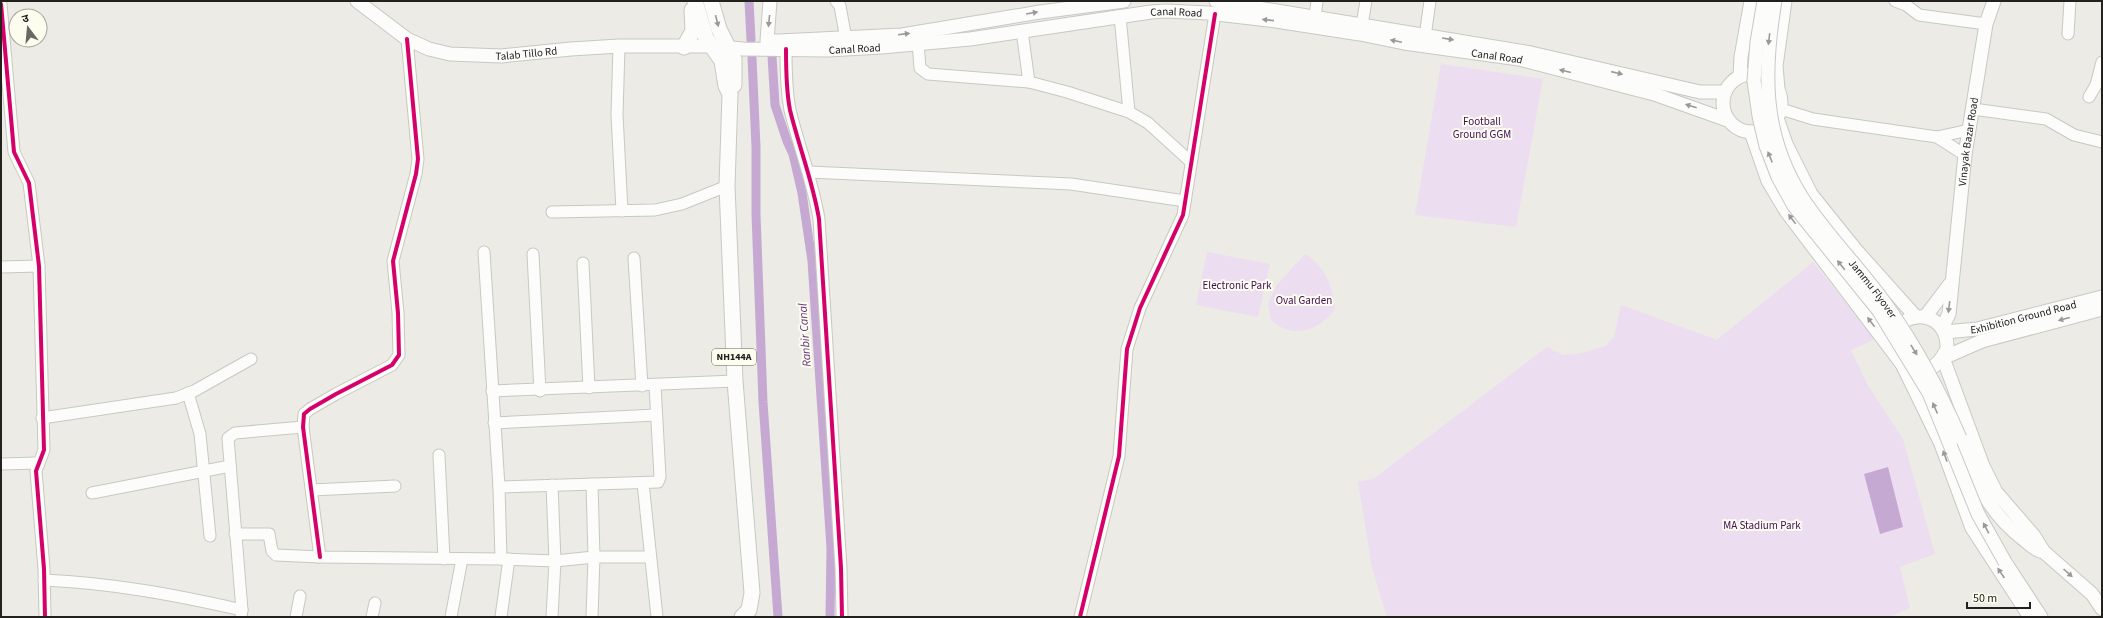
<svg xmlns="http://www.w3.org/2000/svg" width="2103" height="618" font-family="'Source Sans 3','Noto Sans Devanagari',sans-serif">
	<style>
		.green { fill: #ecddf1 }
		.water { fill: #c6a9d3 }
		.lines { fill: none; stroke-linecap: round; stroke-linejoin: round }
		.canal { stroke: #c6a9d3; stroke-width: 9 }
		.minor-casing { stroke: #c8c8c3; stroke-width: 13 }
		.major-casing { stroke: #c8c8c3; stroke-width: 15 }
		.highway-casing { stroke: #c8c8c3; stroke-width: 17 }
		.minor { stroke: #fcfcfb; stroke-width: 11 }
		.major { stroke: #fcfcfb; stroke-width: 13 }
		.highway { stroke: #fcfcfb; stroke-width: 15 }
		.major-bridge-casing { stroke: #c8c8c3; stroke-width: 15; stroke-linecap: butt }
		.major-bridge { stroke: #fcfcfb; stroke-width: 13 }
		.cycleway-casing { stroke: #fcfcef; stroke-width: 6 }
		.cycleway { stroke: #d6006c; stroke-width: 4 }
		.oneway { fill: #9a9997 }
		.labels { text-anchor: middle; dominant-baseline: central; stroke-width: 4; stroke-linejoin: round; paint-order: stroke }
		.shield { fill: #fcfcef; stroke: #63635c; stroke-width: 1 }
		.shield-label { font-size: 10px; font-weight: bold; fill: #22211d }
		.street-label { font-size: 11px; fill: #22211d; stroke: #fcfcef }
		.park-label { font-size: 11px; fill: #410b56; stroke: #fcfcef }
		.water-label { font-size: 12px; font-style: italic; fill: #683680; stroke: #fcfcef }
	</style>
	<rect width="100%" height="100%" fill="#ecebe5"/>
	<g class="green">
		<path d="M1441 64 1543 79 1516 227 1415 215Z"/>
		<path d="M1207 252 1270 264 1258 317 1196 305Z"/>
		<path d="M1305 254C1325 266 1333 287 1335 309 1321 331 1289 340 1271 319L1268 304 1276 286Z"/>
		<path d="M1813 262 1875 339 1851 350 1867 384 1903 439 1935 554 1900 567 1910 608 1889 617H1387L1372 568 1358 482 1373 479 1547 347 1563 355 1582 353 1606 346 1614 337 1621 305 1717 340Z"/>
	</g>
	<path class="water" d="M1888 467 1903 527 1880 534 1864 474Z"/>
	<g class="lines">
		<g class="canal">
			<path d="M749 1 751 40"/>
			<path d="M772 56 775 105 787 141 793 154 802 193 812 261 831 548 830 617"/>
			<path d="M752 58 756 147V214L763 402 778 617"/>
		</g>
		<g class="minor-casing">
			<g id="minor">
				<path d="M836 1 840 6 846 39"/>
				<path d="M1895 1 1906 5 1919 15 1986 24"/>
				<path d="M1 4 14 152 29 183 39 266 44 450 36 471 44 569 45 617"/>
				<path d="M1120 16 1129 112"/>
				<path d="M1315 17 1317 1"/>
				<path d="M1362 25 1366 1"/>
				<path d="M1022 31 1029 82"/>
				<path d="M2068 34 2070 1"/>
				<path d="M918 42 920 68 928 74 1029 82 1067 92 1129 112 1148 123 1191 162"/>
				<path d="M1424 44 1430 1"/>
				<path d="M619 46 617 115 622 211"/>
				<path d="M786 49C786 69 786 90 790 110 799 147 813 182 819 219L841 568 842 617"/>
				<path d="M2089 97 2096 85 2102 62"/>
				<path d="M1781 109 1813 119 1937 137 1969 130"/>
				<path d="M1973 109 2046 119 2074 135 2102 142"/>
				<path d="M1937 137 1965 155"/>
				<path d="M809 172 1071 184 1185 201"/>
				<path d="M552 212 655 210 682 204 727 186"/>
				<path d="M484 252 499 487 501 559 555 561 552 617"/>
				<path d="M533 254 540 391"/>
				<path d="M634 258 642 386"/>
				<path d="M583 263 589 388"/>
				<path d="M1 267 39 266"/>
				<path d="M492 391 735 381"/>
				<path d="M188 393 200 434 210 536"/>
				<path d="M42 418 176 398 194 391 251 359"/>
				<path d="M494 423 656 415"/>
				<path d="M439 455 444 559"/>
				<path d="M1 464 38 463"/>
				<path d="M643 483 657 617"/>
				<path d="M592 484 594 557 592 617"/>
				<path d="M552 485 555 561 594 557H650"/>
				<path d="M499 487 658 482 660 477 655 385"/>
				<path d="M312 490 395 486"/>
				<path d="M92 493 230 466"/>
				<path d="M235 534H269L272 551 276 555 320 557 501 559"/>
				<path d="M320 557 303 427 304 414 310 409 336 394 392 365 399 355 398 313 393 261 416 174 418 159 407 39"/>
				<path d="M44 580C112 583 176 595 242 610"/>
				<path d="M241 617 242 610 228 438 235 433 303 427"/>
				<path d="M296 617 300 596"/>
				<path d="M372 617 375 603"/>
				<path d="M451 617 462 559"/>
				<path d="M501 617 509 559"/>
				<path d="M1080 617 1119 456 1127 349 1140 308 1183 215 1215 14"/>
			</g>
		</g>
		<g class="major-casing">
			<g id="major">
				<path id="s1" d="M357 1 407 39 429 49 450 54 501 56 571 49 619 46H711L743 49 828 50 882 47 970 39 1151 12 1166 11 1208 13 1276 21 1360 34 1404 43 1519 59 1654 94 1727 120"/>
				<path d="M770 1 767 41H779L902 35 1040 12 1124 1"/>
				<path d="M1216 1 1531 53 1700 92H1724"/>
				<circle cx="1752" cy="103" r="29"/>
				<path d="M1740 76 1741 57 1751 1"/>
				<path d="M1778 89 1776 66 1785 1"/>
				<path d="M1777 118 1786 144 1811 194 1856 250 1916 317"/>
				<path d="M1751 132 1768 181 1786 211 1902 364C1923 376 1936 371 1947 349 1949 304 1886 307 1894 353"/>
				<path d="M2102 309 1982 341 1943 358 1983 466 1996 492 2034 536 2044 552 2092 594 2102 609"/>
				<path d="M1925 317 1950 284"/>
				<path id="s2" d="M1942 328 1949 314 1965 155 1986 24 1994 1"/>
				<path id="s3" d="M1945 332 1977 329 2102 297"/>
				<path d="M1902 364 1941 444 1972 528 2030 617"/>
				<path d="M1960 438C1977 481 1985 509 2023 539 2028 543 2034 549 2040 551"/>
				<path d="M2005 562 2041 617"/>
			</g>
		</g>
		<g class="highway-casing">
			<g id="highway">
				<path d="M695 1 706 38 722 61 726 86 730 94 727 186 735 381 752 593 749 610 742 617"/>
				<path d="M711 1 719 29 734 59V85"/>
				<path d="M684 47 693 31 692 10"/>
			</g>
		</g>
		<use href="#minor" class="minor"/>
		<use href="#major" class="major"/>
		<use href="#highway" class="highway"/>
		<g class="major-bridge-casing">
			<g id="major-bridge">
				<path d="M1764 1 1757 42 1754 81 1759 116 1766 146 1778 177 1794 206 1879 311 1929 393 1978 514 2005 562"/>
				<path id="s4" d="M1775 1C1763 72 1762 136 1803 199 1828 237 1861 269 1887 306 1916 347 1940 392 1960 438"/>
			</g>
		</g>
		<use href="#major-bridge" class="major-bridge"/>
		<g class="cycleway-casing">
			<g id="cycleway">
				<path d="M1 4 14 152 29 183 39 266 44 450 36 471 44 569 45 617"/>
				<path d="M786 49C786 69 786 90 790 110 799 147 813 182 819 219L841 568 842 617"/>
				<path d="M320 557 303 427 304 414 310 409 336 394 392 365 399 355 398 313 393 261 416 174 418 159 407 39"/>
				<path d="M1080 617 1119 456 1127 349 1140 308 1183 215 1215 14"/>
			</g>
		</g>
		<use href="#cycleway" class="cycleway"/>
	</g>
	<defs><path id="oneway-solid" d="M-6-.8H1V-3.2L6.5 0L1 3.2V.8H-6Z"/></defs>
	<g class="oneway">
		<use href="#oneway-solid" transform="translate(1032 13) rotate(-10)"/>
		<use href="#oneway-solid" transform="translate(1268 20) rotate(-174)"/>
		<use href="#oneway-solid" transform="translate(717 21) rotate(76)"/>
		<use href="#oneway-solid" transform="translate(769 21) rotate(96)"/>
		<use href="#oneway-solid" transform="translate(904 34) rotate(-7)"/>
		<use href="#oneway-solid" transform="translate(1448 39) rotate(9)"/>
		<use href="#oneway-solid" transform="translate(1769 39) rotate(97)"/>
		<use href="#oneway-solid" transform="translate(1396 41) rotate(-168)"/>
		<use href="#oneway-solid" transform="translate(1565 71) rotate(-166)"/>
		<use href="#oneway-solid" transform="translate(1617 73) rotate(13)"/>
		<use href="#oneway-solid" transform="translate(1691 106) rotate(-162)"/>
		<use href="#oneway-solid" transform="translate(1770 157) rotate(-112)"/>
		<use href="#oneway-solid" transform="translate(1792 219) rotate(-127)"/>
		<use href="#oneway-solid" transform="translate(1841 265) rotate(-129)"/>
		<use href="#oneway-solid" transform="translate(1949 307) rotate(97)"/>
		<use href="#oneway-solid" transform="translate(2064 319) rotate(165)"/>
		<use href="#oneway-solid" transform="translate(1871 322) rotate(-127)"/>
		<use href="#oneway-solid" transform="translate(1914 350) rotate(58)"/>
		<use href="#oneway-solid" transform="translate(1935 408) rotate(-114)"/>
		<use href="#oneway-solid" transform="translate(1945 456) rotate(-110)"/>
		<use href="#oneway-solid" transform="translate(1986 528) rotate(-118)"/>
		<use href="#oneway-solid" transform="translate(2001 573) rotate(-124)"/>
		<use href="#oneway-solid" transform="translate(2068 573) rotate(42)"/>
	</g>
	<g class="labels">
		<rect class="shield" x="712" y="349" width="44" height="16" rx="3"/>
		<g class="shield-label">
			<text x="734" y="357">NH144A</text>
		</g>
		<g class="street-label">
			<text stroke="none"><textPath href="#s1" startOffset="838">Canal Road</textPath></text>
			<text stroke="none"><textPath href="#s1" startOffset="514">Canal Road</textPath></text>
			<text stroke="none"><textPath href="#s1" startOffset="185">Talab Tillo Rd</textPath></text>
			<text stroke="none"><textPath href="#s1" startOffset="1162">Canal Road</textPath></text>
			<text stroke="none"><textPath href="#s2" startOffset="189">Vinayak Bazar Road</textPath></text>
			<text stroke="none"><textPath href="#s4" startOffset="319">Jammu Flyover</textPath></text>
			<text stroke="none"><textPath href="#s3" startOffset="80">Exhibition Ground Road</textPath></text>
		</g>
		<g class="park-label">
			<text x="1482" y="121">Football<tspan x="1482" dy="13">Ground GGM</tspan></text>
			<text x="1237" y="285">Electronic Park</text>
			<text x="1304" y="300">Oval Garden</text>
			<text x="1762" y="525">MA Stadium Park</text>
		</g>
		<g class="water-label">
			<text transform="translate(805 335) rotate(-94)">Ranbir Canal</text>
		</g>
	</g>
	<rect width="2103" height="618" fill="none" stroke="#22211d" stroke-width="4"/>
	<g transform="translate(28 28) rotate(344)"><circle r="19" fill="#fcfcef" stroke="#a5a49b"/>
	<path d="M0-3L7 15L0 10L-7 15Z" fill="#696863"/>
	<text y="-6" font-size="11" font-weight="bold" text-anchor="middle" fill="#22211d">उ</text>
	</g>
	<path d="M1967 602v6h63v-6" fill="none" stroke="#22211d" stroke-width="2"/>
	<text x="1973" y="602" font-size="12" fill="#22211d" stroke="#fcfcef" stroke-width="3" paint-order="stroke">50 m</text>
</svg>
